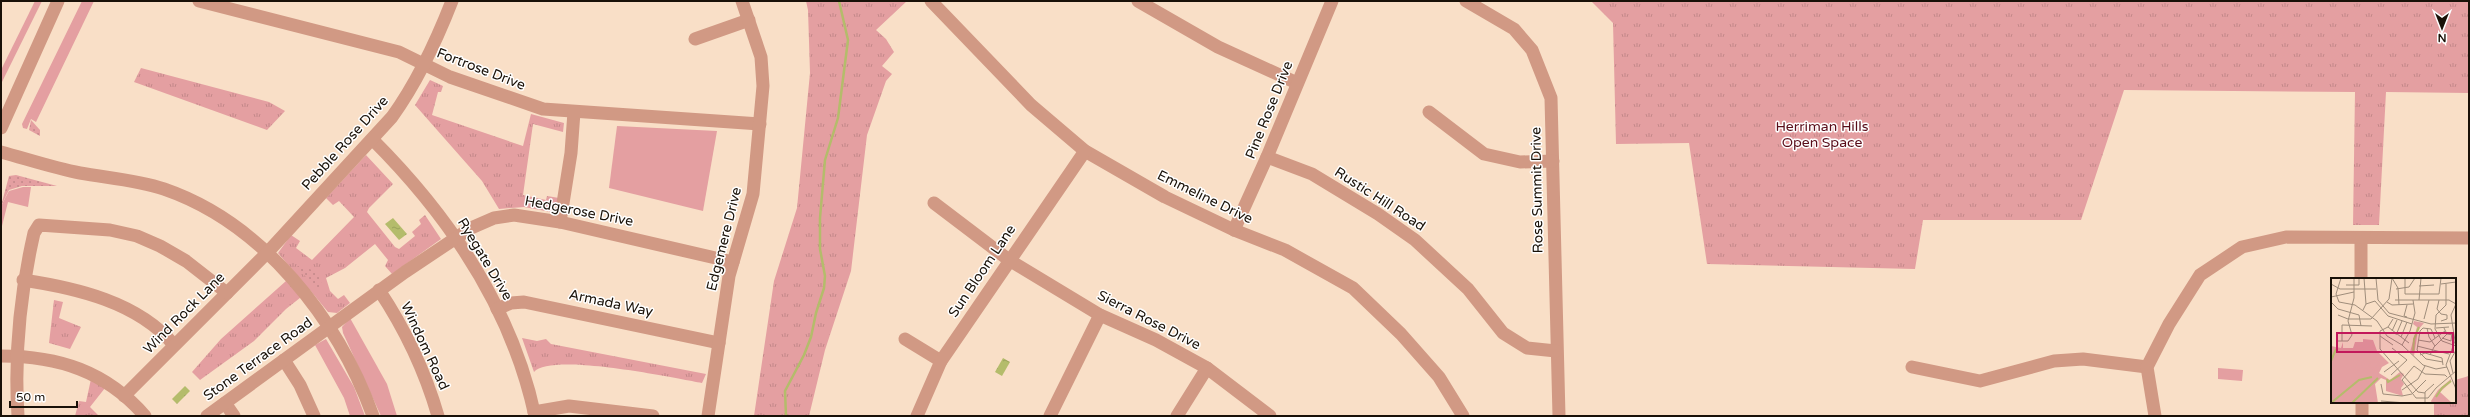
<svg xmlns="http://www.w3.org/2000/svg" width="2470" height="417" font-family="'Varela Round',sans-serif">
	<style>
		.grass { fill: #e49fa1 }
		.park { fill: url(#park-tufts) }
		.garden { fill: url(#garden-dots) }
		.water { fill: url(#water-ripples) }
		.lines { fill: none; stroke-linecap: round; stroke-linejoin: round }
		.stream { stroke: #b4bc6b; stroke-width: 2.5 }
		.minor { stroke: #d19984; stroke-width: 13 }
		.labels { text-anchor: middle; dominant-baseline: central; stroke-width: 3; stroke-linejoin: round; paint-order: stroke }
		.street-label { font-size: 14px; fill: #191108; stroke: #fff }
		.park-label { font-size: 14px; fill: #590c19; stroke: #fff }
		.inset-river { fill: none; stroke: #b4bc6b; stroke-width: 2 }
		.inset-road { fill: none; stroke: #9f8d7b; stroke-width: 1 }
		.view { fill: #c2185b; fill-opacity: 0.15; stroke: #c2185b; stroke-width: 2 }
		.inset-edge { fill: none; stroke: #191108; stroke-width: 2 }
	</style>
	<defs>
		<pattern id="park-tufts" width="24" height="20" patternUnits="userSpaceOnUse"><rect width="24" height="20" fill="#e49fa1"/><path d="M3 7l-1-3M5 7V3M7 7l1-3M15 17l-1-3M17 17v-4M19 17l1-3" fill="none" stroke="#c38889"/></pattern>
		<pattern id="garden-dots" width="8" height="8" patternUnits="userSpaceOnUse"><rect width="8" height="8" fill="#e49fa1"/><path d="M2 2h.1M6 6h.1" fill="none" stroke="#c38889" stroke-width="1.8" stroke-linecap="round"/></pattern>
		<pattern id="water-ripples" width="26" height="14" patternUnits="userSpaceOnUse"><rect width="26" height="14" fill="#b4bc6b"/><path d="M2 4q2-2 4 0t4 0M15 11q2-2 4 0t4 0" fill="none" stroke="#9aa15b"/></pattern>
	</defs>
	<rect width="100%" height="100%" fill="#f9dfc7"/>
	<g class="grass">
		<path d="M35 1H42L1 84V70Z"/>
		<path d="M82 1H94L36 122 31 119 27 129 23 128 22 124Z"/>
		<path d="M617 126 717 131 703 211 609 188Z"/>
		<path d="M23 187H31L28 207 8 202 1 230V206L9 191Z"/>
		<path d="M350 318 387 384 397 416H381L343 333 342 327Z"/>
		<path d="M326 339 354 387 365 416H350L344 398 315 345Z"/>
		<path d="M2218 368 2243 370 2242 381 2218 379Z"/>
	</g>
	<g class="park">
		<path d="M806 1H907L876 30 886 39 894 52 882 66 892 74 886 81 867 135 851 271 825 350 809 416H754L774 281 797 208 810 73 808 10Z"/>
		<path d="M1591 1H2469V93L2386 92 2379 225H2353L2355 92 2124 90 2081 220H1923L1915 269 1707 264 1689 143 1616 144 1613 23Z"/>
		<path d="M141 68 269 102 285 111 267 130 134 82Z"/>
		<path d="M430 80 443 86 441 92H438L432 115 523 146 531 114 564 123 563 132 533 124 523 195 546 200 547 196 559 198 551 212 524 207 499 209 482 181 415 105Z"/>
		<path d="M366 155 393 184 369 208 367 212 395 247 399 249 415 236 412 232 421 224 419 220 425 215 441 239 392 274 385 266 388 260 375 244 345 268 326 278 330 291 338 299 344 295 350 303 337 313 328 312 310 290 286 309 254 341 200 380 192 372 221 339 295 273 278 253 291 235 300 241 296 248 312 260 354 217 339 201 333 205 326 198Z"/>
		<path d="M54 300 63 302 59 318 81 327 70 349 49 343Z"/>
		<path d="M522 338 537 341 546 339 551 344 706 374 702 383C674 378 551 352 534 372Z"/>
		<path d="M2469 376V416H2434V402H2455V380Z"/>
		<path d="M91 379 105 388 90 407 99 416H75L79 401 86 402Z"/>
	</g>
	<g class="garden">
		<path d="M31 120 40 130V136L29 130Z"/>
		<path d="M16 175 57 186H22L9 190 1 206 9 176Z"/>
		<path d="M297 266C310 265 328 279 319 293Z"/>
	</g>
	<g class="water">
		<path d="M393 218 407 234 399 240 385 224Z"/>
		<path d="M1003 358 1010 362 1002 376 995 372Z"/>
		<path d="M185 386 190 391 177 404 172 399Z"/>
	</g>
	<g class="lines">
		<path class="stream" d="M786 416 785 391 804 355 811 337 816 313 824 288 825 276 820 249V218L825 160 838 118 848 40 839 1"/>
		<g class="minor">
			<path d="M199 1 399 52 450 77 543 109 760 124"/>
			<path d="M931 1 1031 105 1085 151 1165 197 1234 230 1285 250 1353 288 1401 334 1439 377 1463 416"/>
			<path d="M1138 1 1218 47 1297 83"/>
			<path d="M1466 1 1514 29 1532 50 1551 98 1559 416"/>
			<path d="M695 39 749 20"/>
			<path d="M1429 112 1484 154 1520 162 1553 161"/>
			<path d="M1 128 58 1"/>
			<path d="M373 140C449 216 512 309 535 416"/>
			<path d="M1 152C27 159 54 168 80 173 108 178 137 180 164 189 263 223 338 319 373 416"/>
			<path d="M1267 157 1312 174 1378 214 1415 240 1468 289 1503 333 1527 348 1556 351"/>
			<path d="M934 203 1009 260 1100 315 1156 340 1207 368 1270 416"/>
			<path d="M560 222 571 153 574 112"/>
			<path d="M1234 230 1267 157 1332 1"/>
			<path d="M2361 238V279"/>
			<path d="M23 280C76 288 138 302 174 345"/>
			<path d="M379 290C405 329 425 371 438 416"/>
			<path d="M497 309 511 303 524 302 719 343"/>
			<path d="M905 339 941 361"/>
			<path d="M1 356C58 356 106 371 145 416"/>
			<path d="M284 360 300 385 314 416"/>
			<path d="M1912 367 1980 381 2054 361 2083 359 2147 367"/>
			<path d="M124 396 267 253 392 117C418 81 436 42 452 1"/>
			<path d="M2362 402V416"/>
			<path d="M225 403 234 416"/>
			<path d="M534 412 569 406 653 416"/>
			<path d="M18 416C14 353 20 294 34 233L39 225 110 230 137 236 160 246 186 261 227 293"/>
			<path d="M207 416 405 272 471 228 494 218 514 215 560 222 733 262"/>
			<path d="M708 416 729 276 753 194 763 86 761 57 742 1"/>
			<path d="M917 416 941 361 1085 151"/>
			<path d="M1050 416 1100 315"/>
			<path d="M1177 416 1207 368"/>
			<path d="M2155 416 2147 367 2169 324 2200 275 2242 247 2286 237 2469 238"/>
		</g>
	</g>
	<g class="labels">
		<g class="street-label">
			<text transform="translate(481 69) rotate(21)">Fortrose Drive</text>
			<text transform="translate(1269 110) rotate(-68)">Pine Rose Drive</text>
			<text transform="translate(345 143) rotate(-48)">Pebble Rose Drive</text>
			<text transform="translate(1537 190) rotate(-91)">Rose Summit Drive</text>
			<text transform="translate(1205 197) rotate(26)">Emmeline Drive</text>
			<text transform="translate(1380 199) rotate(33)">Rustic Hill Road</text>
			<text transform="translate(579 211) rotate(11)">Hedgerose Drive</text>
			<text transform="translate(724 239) rotate(-76)">Edgemere Drive</text>
			<text transform="translate(485 259) rotate(59)">Ryegate Drive</text>
			<text transform="translate(982 271) rotate(-56)">Sun Bloom Lane</text>
			<text transform="translate(611 303) rotate(12)">Armada Way</text>
			<text transform="translate(184 313) rotate(-45)">Wind Rock Lane</text>
			<text transform="translate(1149 320) rotate(27)">Sierra Rose Drive</text>
			<text transform="translate(425 346) rotate(65)">Windom Road</text>
			<text transform="translate(258 359) rotate(-36)">Stone Terrace Road</text>
		</g>
		<g class="park-label">
			<text x="1822" y="126">Herriman Hills<tspan x="1822" dy="16">Open Space</tspan></text>
		</g>
	</g>
	<g transform="translate(2331 278)">
		<rect width="125" height="125" fill="#f9dfc7"/>
		<path d="M83 43 93 45 87 52 83 78 79 74 86 49 82 46ZM32 61 42 62 46 73 58 85 51 89 48 95 59 102 69 94 73 96 70 101 73 106 70 110 72 118 55 113V102L50 100 44 106 47 125H0V68L10 70 12 64V70H22L24 64H32ZM120 101V104L109 114 121 125H101L100 123 107 112Z" fill="#e49fa1"/>
		<path class="inset-river" d="M82 75 83 61 88 49M0 83 5 71M56 101 57 104 69 97M105 119 111 110 120 103M0 125 28 102 41 99M21 125 47 100"/>
		<path class="inset-road" d="M10 0 5 16 8 24 24 27 46 43 56 58 71 67 92 87 105 91 116 89M45 0 47 22 58 35 100 46 125 45M61 0 67 10 68 27M74 0V16H108L110 0M0 6 9 11H45M110 6 125 4M115 6V27L105 37 104 51 111 63 125 68M15 7H28V0M88 8 103 7M65 11 78 9 84 0M0 19 23 14M64 22H118L125 26M88 22 90 0M108 22 106 31 110 36 116 37V41L110 43M0 24 7 31 28 37 30 48M56 24 61 27 82 26M35 26 44 23 57 38 81 46M125 26 120 37 124 63 115 87 125 111M76 27 73 38 76 39M32 32 35 26 33 0M7 37 17 41H40L58 21 61 0M62 41 57 49 49 53V71L87 114 94 115M93 41 98 22M57 49 78 65M96 50 98 59 104 68M105 50 118 49M113 50 116 56 122 57M61 53 66 42M65 57 71 43M49 58 62 67M70 59 76 44M104 60 100 51 92 50 89 53 86 72 95 81 112 84M111 60 120 63 121 54M87 62 99 64 114 53M5 63H17L21 57 17 43 23 20V0M11 63V47L41 48M71 67 79 53 84 35 82 22M86 68 118 76M89 77 94 75 111 80 112 87M99 77 103 69 116 56M53 94 68 83M122 95 119 83 125 72M60 97 76 82 61 70M116 99 114 97 94 96 83 88 71 102 85 120H97L105 110 125 93M50 106 52 116 71 118 81 116 95 102M71 112 87 101 94 88M50 123 75 125M94 125V114L103 106"/>
		<path class="view" d="M6 55H122V74H6Z"/>
		<rect width="125" height="125" class="inset-edge"/>
	</g>
	<rect width="2470" height="417" fill="none" stroke="#191108" stroke-width="4"/>
	<g transform="translate(2442 28) rotate(180)" stroke="#ffffff" stroke-width="3" paint-order="stroke">
	<path d="M0-3L7 15L0 10L-7 15Z" fill="#191108"/>
	<text y="-6" font-size="11" font-weight="bold" text-anchor="middle" fill="#191108">N</text>
	</g>
	<path d="M10 401v6h67v-6" fill="none" stroke="#191108" stroke-width="2"/>
	<text x="16" y="401" font-size="12" fill="#191108" stroke="#ffffff" stroke-width="3" paint-order="stroke">50 m</text>
</svg>
